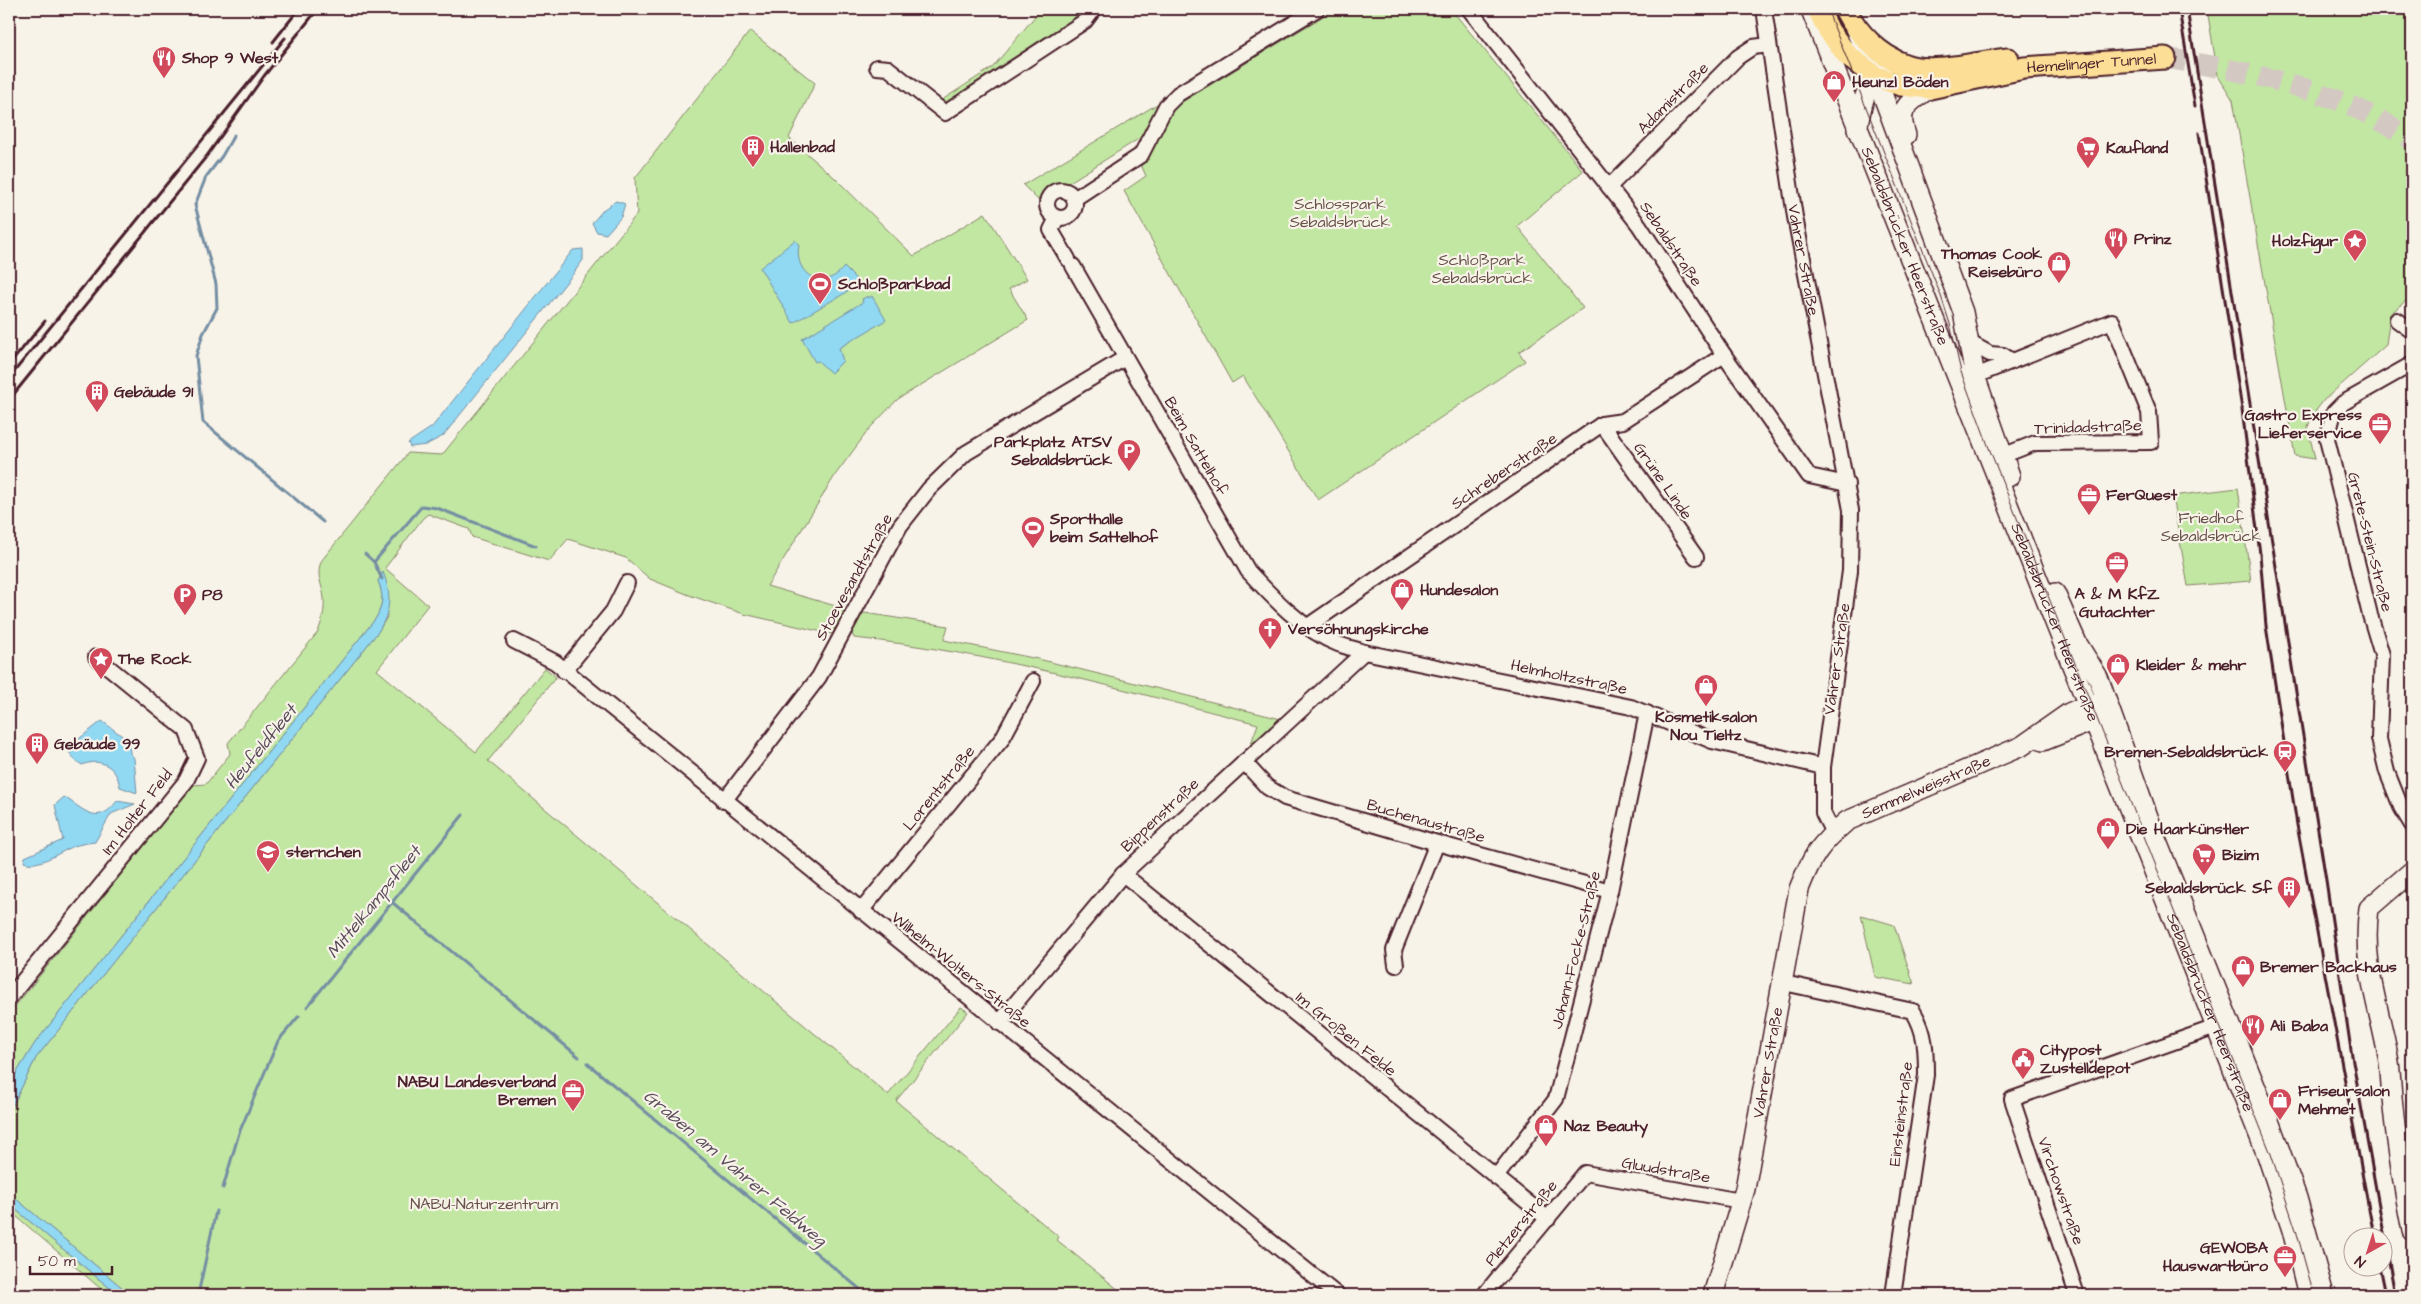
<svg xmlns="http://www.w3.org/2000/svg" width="2421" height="1304" font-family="'Architects Daughter',sans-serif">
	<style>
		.green { fill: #c1e7a2; stroke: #868366 }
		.water { fill: #91d8f3; stroke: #758ea3 }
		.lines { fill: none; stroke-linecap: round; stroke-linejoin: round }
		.stream { stroke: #758ea3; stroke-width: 3 }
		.primary-tunnel { stroke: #d4c9c2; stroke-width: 21; stroke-dasharray: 21 11; stroke-linecap: butt }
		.street-casing { stroke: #4a1f2b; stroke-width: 18 }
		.secondary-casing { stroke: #4a1f2b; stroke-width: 22 }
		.primary-casing { stroke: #4a1f2b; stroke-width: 25 }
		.street { stroke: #f7f3e8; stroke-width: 14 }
		.secondary { stroke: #f7f3e8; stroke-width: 19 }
		.primary { stroke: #fcde96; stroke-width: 21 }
		.tram { stroke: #4a1f2b; stroke-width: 1 }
		.rail { stroke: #4a1f2b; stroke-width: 3 }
		.labels { text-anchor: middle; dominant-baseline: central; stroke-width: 4.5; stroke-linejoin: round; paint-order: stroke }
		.poi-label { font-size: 16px; font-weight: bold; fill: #4a1f2b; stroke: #f7f3e8; text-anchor: start }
		.street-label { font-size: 16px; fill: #4a1f2b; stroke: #f7f3e8 }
		.park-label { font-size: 16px; fill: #685149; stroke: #f7f3e8 }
		.water-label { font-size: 18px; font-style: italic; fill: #5c4d5d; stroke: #f7f3e8 }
	</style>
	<rect width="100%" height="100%" fill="#f7f3e8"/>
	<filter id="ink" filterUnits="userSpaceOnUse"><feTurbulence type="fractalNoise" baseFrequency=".02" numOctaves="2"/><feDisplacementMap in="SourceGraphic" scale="10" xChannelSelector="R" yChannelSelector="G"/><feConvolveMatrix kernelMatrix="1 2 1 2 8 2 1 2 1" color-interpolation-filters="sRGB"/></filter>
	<g filter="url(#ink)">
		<g class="green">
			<path d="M1041 9H1085L1070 22 946 105 942 100 993 67Z"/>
			<path d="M1335 9H1451L1583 171 1517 226 1583 308 1519 352 1525 361 1318 500 1243 376 1232 383 1124 191 1146 176 1141 165C1152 141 1161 120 1182 102Z"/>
			<path d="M2207 9H2412V296L2390 314 2386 345 2324 400 2311 417 2308 428 2315 459 2295 456 2233 100 2218 76Z"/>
			<path d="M750 31 815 83 789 138 834 177 914 256 985 213 1027 279 1009 289 1028 320 898 399 870 428 836 474 767 586 846 609 831 634 744 614 689 595 650 579 626 558 568 539 549 561 472 537 469 529 428 514 423 518 385 568 428 605 377 670 476 752 545 668 556 677 488 761 888 1095 961 1007 968 1012 896 1101 1059 1237 1057 1240 1125 1295H131L9 1193V1113L36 1058 378 632 387 617 383 573 378 581C384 595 383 605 376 618L35 1043 9 1085V1014L193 785 206 784 230 754 228 743 318 632C322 621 325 611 324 598 322 583 315 574 322 560L408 453 442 455 637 214 635 178Z"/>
			<path d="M1169 97 1140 138 1065 185 1057 188 1041 203 1023 185Z"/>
			<path d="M2238 488 2251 581 2188 586 2172 496Z"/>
			<path d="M858 612 948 626 944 640 1038 659 1281 719 1263 738 1250 746 1258 724C1125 690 991 652 854 638L850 629Z"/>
			<path d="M1861 915 1894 925 1914 984 1875 977Z"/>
			<path d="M9 1204 118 1295H108L9 1210Z"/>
		</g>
		<g class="water">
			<path d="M616 201 625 204 621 217 606 234 597 232 592 223 604 209Z"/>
			<path d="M795 240 799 245C793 276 825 292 844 267L861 284 793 323 760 268Z"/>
			<path d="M583 249V260L573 274 443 436 426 445 410 447 408 443 432 427 573 250Z"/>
			<path d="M868 296 869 298 872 296 886 320 839 348 843 361 831 373 818 361 815 362 802 339 863 302 862 299Z"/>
			<path d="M383 572C392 595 391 611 378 632L36 1058 9 1113V1085L35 1043 376 618C383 605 384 595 378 581Z"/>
			<path d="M102 721 129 741 130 753 134 758 137 793 120 787C117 767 101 757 82 765L75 760 69 752 80 738Z"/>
			<path d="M64 797C83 808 97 828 117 801L135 804 111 814 95 842C87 843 79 844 72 847 60 852 38 868 24 862L25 857 63 840 55 805Z"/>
			<path d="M9 1193 131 1295H118L9 1204Z"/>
		</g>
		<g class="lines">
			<g class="stream">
				<path d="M234 135 222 156 206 177 195 205 216 284 217 308 203 334 196 356 203 422 323 522"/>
				<path d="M365 554 374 562 382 579"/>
				<path d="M374 562 422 506 437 508 536 546"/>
				<path d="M393 903 579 1057"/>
				<path d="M307 1007 463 815"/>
				<path d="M587 1063 867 1295"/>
				<path d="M223 1188 239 1133 278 1041 299 1016"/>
				<path d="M198 1295 216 1211"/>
			</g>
			<path class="primary-tunnel" d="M2165 58C2250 72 2340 89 2412 140"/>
			<g class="street-casing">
				<g id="street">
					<path d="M1469 9 1639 225 1724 355 1809 476 1847 484"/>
					<path id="s1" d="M1764 9 1795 217 1851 510 1850 571 1823 767V813L1833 833"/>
					<path d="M877 67 888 68 945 113 1085 21 1094 9"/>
					<path d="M1609 187 1738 57 1753 47 1769 45"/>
					<circle cx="1061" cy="204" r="14"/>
					<path d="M1074 199 1141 155 1166 106 1178 94 1317 9"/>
					<path d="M1057 218 1051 230 1068 259"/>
					<path d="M1073 266 1248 571C1273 598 1303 630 1338 644 1346 647 1355 649 1364 652L1631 707 1712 741 1823 767"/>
					<path d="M2397 320 2412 331"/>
					<path d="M1970 343 1990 354 2003 355 2012 361"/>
					<path d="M2412 364 2343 403 2334 412 2327 439 2370 615 2382 655 2379 739 2387 772 2401 807 2412 825"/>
					<path d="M1968 379 2112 321 2149 412 2151 442 2035 443 2002 456"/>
					<path d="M1602 424 1696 557"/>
					<path d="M1308 626 1602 424 1623 421 1724 355"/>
					<path d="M514 641 555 662 1337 1295"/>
					<path d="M564 671 613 611 627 583"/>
					<path d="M1244 762 1267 787 1285 798 1437 843 1610 891"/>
					<path d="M724 801 819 677 900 526 929 489 966 453 1125 358"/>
					<path d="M1123 874 1548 1219"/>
					<path d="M861 911 1002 739 1033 681"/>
					<path d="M1396 965 1394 950 1437 843"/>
					<path d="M1784 983 1913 1011C1926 1032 1926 1051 1926 1075L1893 1295"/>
					<path d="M9 998 186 781 197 758 186 730 96 657"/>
					<path d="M999 1023 1123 874 1364 652"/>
					<path d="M1496 1177 1556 1099 1610 891 1647 713"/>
					<path d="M1484 1295 1585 1173 1741 1201"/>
					<path d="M2077 1295 2012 1099 2216 1027"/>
				</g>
			</g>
			<g class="secondary-casing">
				<g id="secondary">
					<path id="s2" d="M1811 10 2267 1155 2292 1230 2308 1295"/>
					<path d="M1855 28 1876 77 1963 312 1975 376 2010 476"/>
					<path d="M1857 129C1862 109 1863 84 1883 74"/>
					<path d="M1906 135C1896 107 1909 103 1930 88"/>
					<path d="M2055 593 2077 643 2098 677 2156 839 2268 1118 2297 1198 2324 1295"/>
					<path d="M2043 741 2093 721 2100 712"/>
					<path d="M2412 871 2369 908C2361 966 2380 1007 2389 1062 2391 1077 2391 1092 2393 1107 2397 1148 2404 1190 2412 1231"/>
					<path id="s3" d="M1713 1295 1745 1189 1799 889C1812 856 1819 845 1847 821L2022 746 2069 713 2087 705 2097 704"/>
				</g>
			</g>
			<g class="primary-casing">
				<g id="primary">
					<path id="s4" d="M1818 9 1829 31 1848 56 1876 77 1901 85 1930 88 2024 68 2165 58"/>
					<path d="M1845 9C1857 33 1879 56 1905 65 1931 75 1980 62 2008 59"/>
				</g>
			</g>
			<use href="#street" class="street"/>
			<use href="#secondary" class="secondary"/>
			<use href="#primary" class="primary"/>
			<path class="tram" d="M1827 9 1941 296 1950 324 1961 372 1989 448 2271 1154 2296 1230 2314 1295"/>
			<g class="rail">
				<path d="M2179 9 2195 106"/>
				<path d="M2187 9 2326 880 2351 1050 2395 1295"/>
				<path d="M273 42 299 9"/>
				<path d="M2199 133 2242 409 2260 554 2266 626 2297 825 2374 1236"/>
				<path d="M9 365 45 321"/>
				<path d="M9 378 285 38"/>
				<path d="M9 400 206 157 264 76 318 9"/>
				<path d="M2379 1266 2385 1295"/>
			</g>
		</g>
	</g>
	<defs>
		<g id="restaurant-pin" transform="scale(1.25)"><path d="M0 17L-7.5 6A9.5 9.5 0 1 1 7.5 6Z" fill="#d1495b" stroke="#f7f3e8"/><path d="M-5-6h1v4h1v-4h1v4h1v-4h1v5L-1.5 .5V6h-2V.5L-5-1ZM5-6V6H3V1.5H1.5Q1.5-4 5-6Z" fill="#fff"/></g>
		<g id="shop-pin" transform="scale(1.25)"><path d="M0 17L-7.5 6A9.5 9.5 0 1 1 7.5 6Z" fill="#d1495b" stroke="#f7f3e8"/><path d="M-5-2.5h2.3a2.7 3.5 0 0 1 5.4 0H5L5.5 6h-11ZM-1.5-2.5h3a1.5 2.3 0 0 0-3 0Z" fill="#fff"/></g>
		<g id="building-pin" transform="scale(1.25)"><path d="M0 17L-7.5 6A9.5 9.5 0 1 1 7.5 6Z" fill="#d1495b" stroke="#f7f3e8"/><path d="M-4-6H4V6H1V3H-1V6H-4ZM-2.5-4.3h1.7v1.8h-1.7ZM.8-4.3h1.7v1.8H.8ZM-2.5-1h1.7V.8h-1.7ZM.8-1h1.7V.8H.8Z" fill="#fff"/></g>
		<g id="supermarket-pin" transform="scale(1.25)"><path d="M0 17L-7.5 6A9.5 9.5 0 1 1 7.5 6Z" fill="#d1495b" stroke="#f7f3e8"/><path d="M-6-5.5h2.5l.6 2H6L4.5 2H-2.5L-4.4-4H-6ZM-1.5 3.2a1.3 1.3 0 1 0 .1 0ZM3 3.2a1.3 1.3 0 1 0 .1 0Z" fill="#fff"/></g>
		<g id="sight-pin" transform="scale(1.25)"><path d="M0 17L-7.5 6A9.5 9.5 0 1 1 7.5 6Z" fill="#d1495b" stroke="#f7f3e8"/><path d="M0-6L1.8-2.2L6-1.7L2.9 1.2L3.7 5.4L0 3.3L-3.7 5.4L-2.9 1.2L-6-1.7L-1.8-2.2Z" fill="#fff"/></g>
		<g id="stadium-pin" transform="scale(1.25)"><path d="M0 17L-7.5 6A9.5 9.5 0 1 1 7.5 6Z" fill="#d1495b" stroke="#f7f3e8"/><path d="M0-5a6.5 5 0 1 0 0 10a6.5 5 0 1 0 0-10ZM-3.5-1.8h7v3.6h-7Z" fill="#fff"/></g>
		<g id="office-pin" transform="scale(1.25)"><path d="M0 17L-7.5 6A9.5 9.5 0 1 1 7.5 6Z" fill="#d1495b" stroke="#f7f3e8"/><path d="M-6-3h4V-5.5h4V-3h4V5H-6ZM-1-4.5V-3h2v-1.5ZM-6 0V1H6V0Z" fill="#fff"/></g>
		<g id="parking-pin" transform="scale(1.25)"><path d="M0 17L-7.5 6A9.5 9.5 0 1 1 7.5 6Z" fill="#d1495b" stroke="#f7f3e8"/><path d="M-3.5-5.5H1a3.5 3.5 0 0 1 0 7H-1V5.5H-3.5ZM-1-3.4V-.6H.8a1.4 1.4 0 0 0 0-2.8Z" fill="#fff"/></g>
		<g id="church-pin" transform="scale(1.25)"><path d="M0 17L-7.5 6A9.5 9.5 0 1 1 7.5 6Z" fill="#d1495b" stroke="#f7f3e8"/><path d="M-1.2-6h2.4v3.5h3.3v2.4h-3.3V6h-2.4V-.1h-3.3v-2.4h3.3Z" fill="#fff"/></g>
		<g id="station-pin" transform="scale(1.25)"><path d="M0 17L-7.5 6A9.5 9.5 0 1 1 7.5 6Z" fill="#d1495b" stroke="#f7f3e8"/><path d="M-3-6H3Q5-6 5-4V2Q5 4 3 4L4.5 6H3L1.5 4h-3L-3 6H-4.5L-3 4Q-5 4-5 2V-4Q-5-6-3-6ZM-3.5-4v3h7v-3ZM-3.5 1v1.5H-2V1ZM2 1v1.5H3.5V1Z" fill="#fff"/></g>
		<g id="school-pin" transform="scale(1.25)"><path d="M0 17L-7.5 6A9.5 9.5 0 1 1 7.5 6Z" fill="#d1495b" stroke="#f7f3e8"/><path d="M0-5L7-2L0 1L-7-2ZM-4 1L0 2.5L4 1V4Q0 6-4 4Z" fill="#fff"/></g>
		<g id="civic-pin" transform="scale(1.25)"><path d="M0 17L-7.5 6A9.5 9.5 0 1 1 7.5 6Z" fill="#d1495b" stroke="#f7f3e8"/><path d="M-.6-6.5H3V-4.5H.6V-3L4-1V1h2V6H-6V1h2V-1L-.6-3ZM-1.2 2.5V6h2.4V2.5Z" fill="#fff"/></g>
	</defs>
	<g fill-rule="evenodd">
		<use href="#restaurant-pin" x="164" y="58"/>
		<use href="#shop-pin" x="1834" y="82"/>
		<use href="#building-pin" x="753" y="147"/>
		<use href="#supermarket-pin" x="2088" y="148"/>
		<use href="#restaurant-pin" x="2116" y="239"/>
		<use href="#sight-pin" x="2355" y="241"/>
		<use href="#shop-pin" x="2059" y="263"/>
		<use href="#stadium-pin" x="820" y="284"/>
		<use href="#building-pin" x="97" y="392"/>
		<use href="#office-pin" x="2380" y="424"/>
		<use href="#parking-pin" x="1129" y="451"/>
		<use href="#office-pin" x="2089" y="495"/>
		<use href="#stadium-pin" x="1033" y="528"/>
		<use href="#office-pin" x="2117" y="563"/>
		<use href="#shop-pin" x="1402" y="590"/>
		<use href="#parking-pin" x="185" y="595"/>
		<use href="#church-pin" x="1270" y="629"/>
		<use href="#sight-pin" x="101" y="659"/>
		<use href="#shop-pin" x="2118" y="665"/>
		<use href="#shop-pin" x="1706" y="686"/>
		<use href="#building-pin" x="37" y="744"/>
		<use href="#station-pin" x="2285" y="752"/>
		<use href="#shop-pin" x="2108" y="829"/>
		<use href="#school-pin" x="268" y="852"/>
		<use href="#supermarket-pin" x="2204" y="855"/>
		<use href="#building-pin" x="2289" y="888"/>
		<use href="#shop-pin" x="2243" y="967"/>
		<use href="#restaurant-pin" x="2253" y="1026"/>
		<use href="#civic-pin" x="2023" y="1059"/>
		<use href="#office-pin" x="573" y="1091"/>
		<use href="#shop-pin" x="2280" y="1100"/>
		<use href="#shop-pin" x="1546" y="1126"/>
		<use href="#office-pin" x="2285" y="1257"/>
	</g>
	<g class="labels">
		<g class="poi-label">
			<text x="182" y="58">Shop 9 West</text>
			<text x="1852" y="82">Heunzl Böden</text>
			<text x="770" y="147">Hallenbad</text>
			<text x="2106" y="148">Kaufland</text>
			<text x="2134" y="239">Prinz</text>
			<text x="2338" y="241" text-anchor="end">Holzfigur</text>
			<text x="2042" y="254" text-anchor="end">Thomas Cook<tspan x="2042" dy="18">Reisebüro</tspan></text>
			<text x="838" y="284">Schloßparkbad</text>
			<text x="114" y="392">Gebäude 91</text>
			<text x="2362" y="415" text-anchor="end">Gastro Express<tspan x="2362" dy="18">Lieferservice</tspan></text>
			<text x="1112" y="442" text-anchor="end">Parkplatz ATSV<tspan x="1112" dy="18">Sebaldsbrück</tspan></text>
			<text x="2106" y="495">FerQuest</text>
			<text x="1050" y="519">Sporthalle<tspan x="1050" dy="18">beim Sattelhof</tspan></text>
			<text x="1420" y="590">Hundesalon</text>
			<text x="2117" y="594" text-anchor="middle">A &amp; M KfZ<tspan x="2117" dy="18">Gutachter</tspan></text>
			<text x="202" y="595">P8</text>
			<text x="1288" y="629">Versöhnungskirche</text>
			<text x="118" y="659">The Rock</text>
			<text x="2136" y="665">Kleider &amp; mehr</text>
			<text x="1706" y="717" text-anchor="middle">Kosmetiksalon<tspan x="1706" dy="18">Nou Tieltz</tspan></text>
			<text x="54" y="744">Gebäude 99</text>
			<text x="2268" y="752" text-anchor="end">Bremen-Sebaldsbrück</text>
			<text x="2126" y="829">Die Haarkünstler</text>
			<text x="286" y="852">sternchen</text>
			<text x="2222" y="855">Bizim</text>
			<text x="2272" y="888" text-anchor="end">Sebaldsbrück Sf</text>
			<text x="2260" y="967">Bremer Backhaus</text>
			<text x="2270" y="1026">Ali Baba</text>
			<text x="2040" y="1050">Citypost<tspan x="2040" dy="18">Zustelldepot</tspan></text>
			<text x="556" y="1082" text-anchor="end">NABU Landesverband<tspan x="556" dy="18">Bremen</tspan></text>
			<text x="2298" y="1091">Friseursalon<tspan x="2298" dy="18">Mehmet</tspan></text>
			<text x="1564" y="1126">Naz Beauty</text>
			<text x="2268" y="1248" text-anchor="end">GEWOBA<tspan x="2268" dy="18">Hauswartbüro</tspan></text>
		</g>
		<g class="street-label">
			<text stroke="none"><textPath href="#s4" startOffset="310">Hemelinger Tunnel</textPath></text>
			<text transform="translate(1673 98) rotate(-45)">Adamistraße</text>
			<text transform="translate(1671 244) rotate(56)">Sebaldstraße</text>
			<text stroke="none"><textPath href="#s2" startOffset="254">Sebaldsbrücker Heerstraße</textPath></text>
			<text stroke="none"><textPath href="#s1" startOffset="254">Vahrer Straße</textPath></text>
			<text transform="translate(2088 427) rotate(-2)">Trinidadstraße</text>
			<text transform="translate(1196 446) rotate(60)">Beim Sattelhof</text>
			<text transform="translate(1504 471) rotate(-34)">Schreberstraße</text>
			<text transform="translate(1663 481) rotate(55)">Grüne Linde</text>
			<text transform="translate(2370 542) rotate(76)">Grete-Stein-Straße</text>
			<text transform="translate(854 577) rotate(-61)">Stoevesandtstraße</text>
			<text stroke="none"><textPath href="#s2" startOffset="659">Sebaldsbrücker Heerstraße</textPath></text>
			<text transform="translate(1837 659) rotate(-82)">Vahrer Straße</text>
			<text transform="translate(1569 677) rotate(12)">Helmholtzstraße</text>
			<text stroke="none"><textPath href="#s3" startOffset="586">Semmelweisstraße</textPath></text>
			<text transform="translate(939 788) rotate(-51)">Lorentstraße</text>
			<text transform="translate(137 812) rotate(-52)">Im Holter Feld</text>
			<text transform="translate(1160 815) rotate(-43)">Bippenstraße</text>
			<text transform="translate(1426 821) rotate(16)">Buchenaustraße</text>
			<text transform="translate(1576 950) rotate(-76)">Johann-Focke-Straße</text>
			<text transform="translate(961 970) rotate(39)">Wilhelm-Wolters-Straße</text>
			<text stroke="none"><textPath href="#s2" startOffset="1079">Sebaldsbrücker Heerstraße</textPath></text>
			<text transform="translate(1346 1034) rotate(39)">Im Großen Felde</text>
			<text stroke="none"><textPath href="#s3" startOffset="239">Vahrer Straße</textPath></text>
			<text transform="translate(1901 1114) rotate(-83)">Einsteinstraße</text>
			<text transform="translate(1666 1170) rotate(10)">Gluudstraße</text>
			<text transform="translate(2061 1191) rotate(71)">Virchowstraße</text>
			<text transform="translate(1521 1223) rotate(-51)">Pletzerstraße</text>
		</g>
		<g class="park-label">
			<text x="1340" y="204">Schlosspark<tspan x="1340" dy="18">Sebaldsbrück</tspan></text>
			<text x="1482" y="260">Schloßpark<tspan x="1482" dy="18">Sebaldsbrück</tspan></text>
			<text x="2211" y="518">Friedhof<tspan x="2211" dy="18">Sebaldsbrück</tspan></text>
			<text x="484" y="1204">NABU-Naturzentrum</text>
		</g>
		<g class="water-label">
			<text transform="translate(261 747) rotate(-51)">Heufeldfleet</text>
			<text transform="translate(374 902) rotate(-51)">Mittelkampsfleet</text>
			<text transform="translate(735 1168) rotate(40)">Graben am Vahrer Feldweg</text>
		</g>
	</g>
	<rect width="2421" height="1304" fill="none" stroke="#f7f3e8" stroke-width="30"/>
	<rect x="15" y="15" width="2391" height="1274" fill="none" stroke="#4a1f2b" stroke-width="2" filter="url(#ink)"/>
	<g transform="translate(2368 1252) rotate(219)"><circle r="24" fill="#f7f3e8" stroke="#b29e9c"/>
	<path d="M0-4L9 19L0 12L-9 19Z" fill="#d1495b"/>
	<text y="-8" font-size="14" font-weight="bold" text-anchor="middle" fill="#4a1f2b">N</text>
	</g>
	<path d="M30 1266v8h82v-8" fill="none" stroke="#4a1f2b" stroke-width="2.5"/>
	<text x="38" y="1266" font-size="15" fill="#4a1f2b" stroke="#f7f3e8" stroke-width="4" paint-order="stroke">50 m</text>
</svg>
